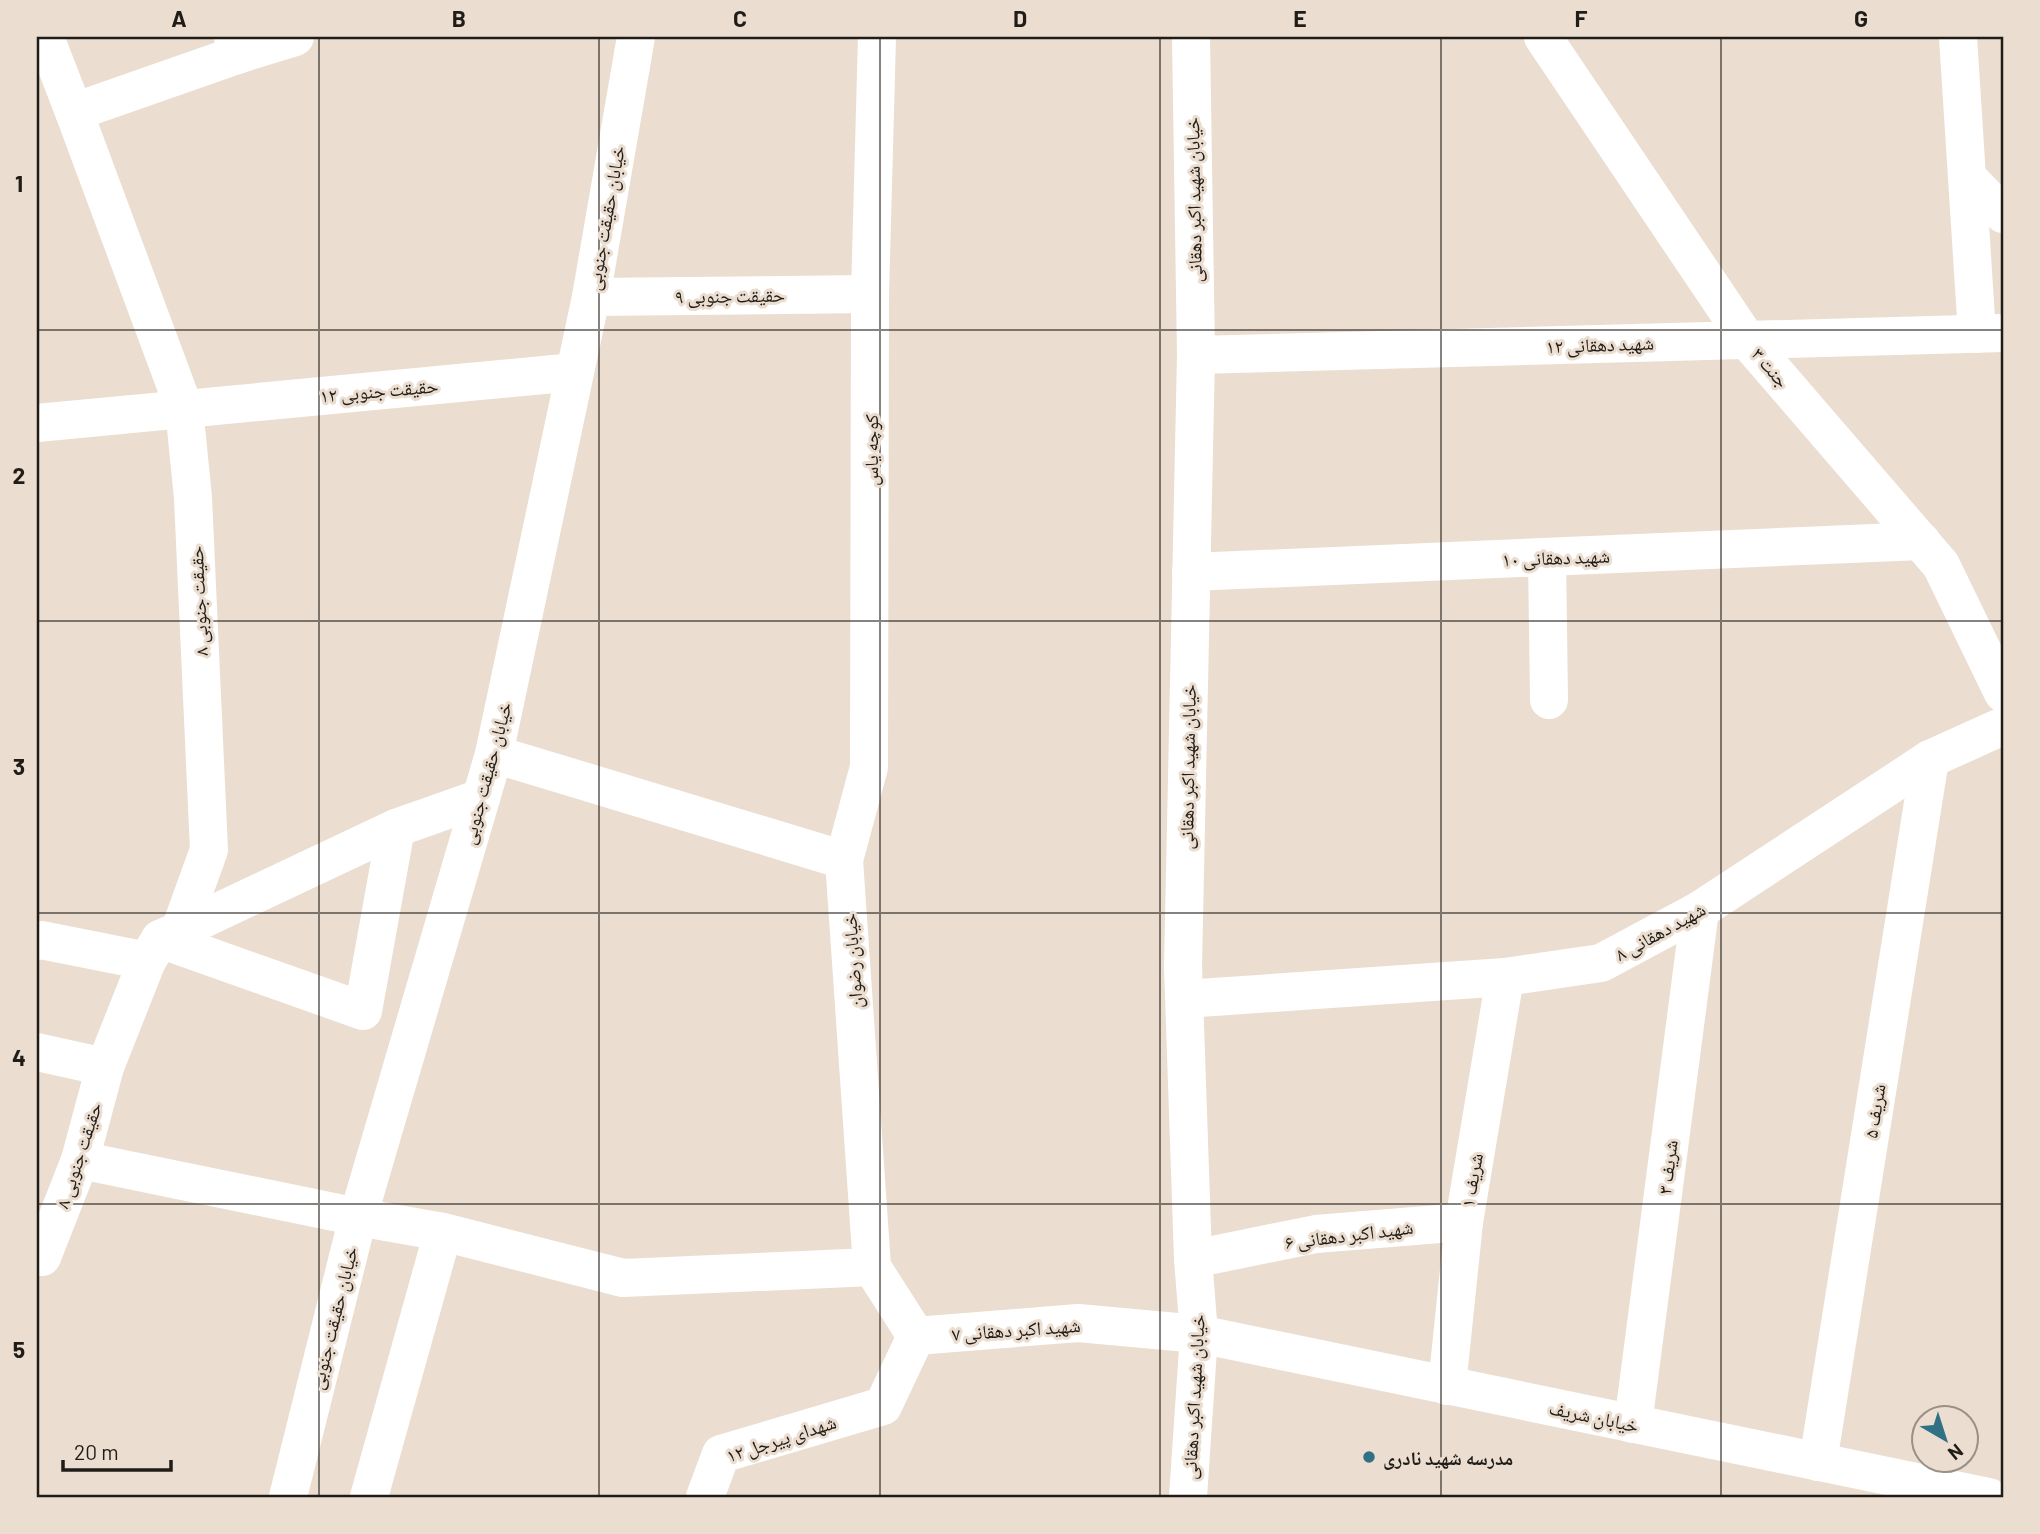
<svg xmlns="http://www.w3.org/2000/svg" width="2040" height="1534" font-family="Barlow,'Noto Naskh Arabic',sans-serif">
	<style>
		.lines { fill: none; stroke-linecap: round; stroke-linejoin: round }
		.minor { stroke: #fff; stroke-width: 38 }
		.grid { fill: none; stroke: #201c17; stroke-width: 2; stroke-opacity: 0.55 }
		.poi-dot { fill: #307185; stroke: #ebded0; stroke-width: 2.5 }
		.labels { text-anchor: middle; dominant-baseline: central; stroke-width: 6; stroke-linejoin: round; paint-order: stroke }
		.street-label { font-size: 19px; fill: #201c17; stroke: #ebded0 }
		.poi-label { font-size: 19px; font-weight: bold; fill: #201c17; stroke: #ebded0; text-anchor: start }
		.neatline { fill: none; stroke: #201c17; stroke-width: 2.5 }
		.grid-label { font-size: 23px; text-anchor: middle; font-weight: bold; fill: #201c17 }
	</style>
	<rect width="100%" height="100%" fill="#ebded0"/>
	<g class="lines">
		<g class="minor">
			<path d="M45 37 74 112"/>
			<path d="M1543 37 1747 340 1941 565 2003 693"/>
			<path d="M1958 37 1977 334"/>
			<path d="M237 55 295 37"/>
			<path d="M1967 177 2003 214"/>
			<path d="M591 297 870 294"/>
			<path d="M1196 355 2003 333"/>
			<path d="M37 423 575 372"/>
			<path d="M1547 557 1549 700"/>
			<path d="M1191 572 1921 541"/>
			<path d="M494 754 844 860 872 1267 916 1336 883 1406 721 1454 705 1497"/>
			<path d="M844 860 869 767 870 294 877 37"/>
			<path d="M180 930 396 828 481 798"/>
			<path d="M160 939 363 1011 396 828"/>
			<path d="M37 941 41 940 147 961"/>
			<path d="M1185 999 1505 977 1601 963 1700 910 1930 759 2003 726"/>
			<path d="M37 1052 105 1067"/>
			<path d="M80 1160 358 1217 443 1232 623 1278 872 1267"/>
			<path d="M37 1256 42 1257 80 1160 105 1067 147 961 160 939 180 930 209 850 193 498 184 408 74 112 237 55 233 37"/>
			<path d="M1193 1259 1316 1234 1464 1222"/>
			<path d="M916 1336 1078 1323 1199 1334 1989 1497"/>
			<path d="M1447 1386 1464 1222 1505 977"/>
			<path d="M1633 1424 1700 910"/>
			<path d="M1818 1462 1930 759"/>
			<path d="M288 1497 358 1217 494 754 591 297 636 37"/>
			<path d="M369 1497 443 1232"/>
			<path d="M1188 1497 1199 1334 1193 1259 1183 966 1196 355 1191 37"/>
		</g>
	</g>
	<path class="grid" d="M319 37V1497M599 37V1497M880 37V1497M1160 37V1497M1441 37V1497M1721 37V1497M37 330H2003M37 621H2003M37 913H2003M37 1204H2003"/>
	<circle class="poi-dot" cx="1369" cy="1457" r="7"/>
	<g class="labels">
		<g class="street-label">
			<text transform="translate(1193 200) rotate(-91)">خیابان شهید اکبر دهقانی</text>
			<text transform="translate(605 218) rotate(-80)">خیابان حقیقت جنوبی</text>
			<text transform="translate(730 295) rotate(-1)">حقیقت جنوبی ۹</text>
			<text transform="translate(1600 344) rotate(-2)">شهید دهقانی ۱۲</text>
			<text transform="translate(1771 367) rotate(49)">جنت ۳</text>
			<text transform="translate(379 390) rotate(-5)">حقیقت جنوبی ۱۲</text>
			<text transform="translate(870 450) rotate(-90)">کوچه یاس</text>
			<text transform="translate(1556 557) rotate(-2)">شهید دهقانی ۱۰</text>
			<text transform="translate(198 601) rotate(-93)">حقیقت جنوبی ۸</text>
			<text transform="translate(1187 767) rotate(-89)">خیابان شهید اکبر دهقانی</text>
			<text transform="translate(486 773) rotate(-75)">خیابان حقیقت جنوبی</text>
			<text transform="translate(1660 931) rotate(-29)">شهید دهقانی ۸</text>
			<text transform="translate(852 961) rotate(-94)">خیابان رضوان</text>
			<text transform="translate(1874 1111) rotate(-81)">شریف ۵</text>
			<text transform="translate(78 1155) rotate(-72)">حقیقت جنوبی ۸</text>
			<text transform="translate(1667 1167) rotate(-83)">شریف ۳</text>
			<text transform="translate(1471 1180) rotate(-80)">شریف ۱</text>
			<text transform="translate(1349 1234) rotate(-7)">شهید اکبر دهقانی ۶</text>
			<text transform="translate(333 1318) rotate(-76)">خیابان حقیقت جنوبی</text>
			<text transform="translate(1016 1329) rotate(-4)">شهید اکبر دهقانی ۷</text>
			<text transform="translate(1193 1397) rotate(-87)">خیابان شهید اکبر دهقانی</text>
			<text transform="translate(1594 1416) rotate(12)">خیابان شریف</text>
			<text transform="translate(781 1438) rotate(-18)">شهدای پیرجل ۱۲</text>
		</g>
		<g class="poi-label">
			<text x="1383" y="1457">مدرسه شهید نادری</text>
		</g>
	</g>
	<rect width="2040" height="1534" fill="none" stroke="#ebded0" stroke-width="77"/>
	<g transform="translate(1945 1439) rotate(141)"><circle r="33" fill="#ebded0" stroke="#9a9086" stroke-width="2"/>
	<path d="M0-5L12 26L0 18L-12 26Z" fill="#307185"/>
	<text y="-10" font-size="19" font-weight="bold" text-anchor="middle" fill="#201c17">N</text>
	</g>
	<path d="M63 1460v10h108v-10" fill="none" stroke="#201c17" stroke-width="3.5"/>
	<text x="74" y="1460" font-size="21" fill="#201c17" stroke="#ebded0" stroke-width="5" paint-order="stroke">20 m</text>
	<rect x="38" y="38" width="1964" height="1458" class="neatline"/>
	<g class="grid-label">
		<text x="179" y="27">A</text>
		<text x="459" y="27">B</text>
		<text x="740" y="27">C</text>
		<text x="1020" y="27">D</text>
		<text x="1300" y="27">E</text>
		<text x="1581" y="27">F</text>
		<text x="1861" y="27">G</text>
		<text x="19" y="192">1</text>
		<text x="19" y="484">2</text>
		<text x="19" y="775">3</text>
		<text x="19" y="1066">4</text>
		<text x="19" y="1358">5</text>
	</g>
</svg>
